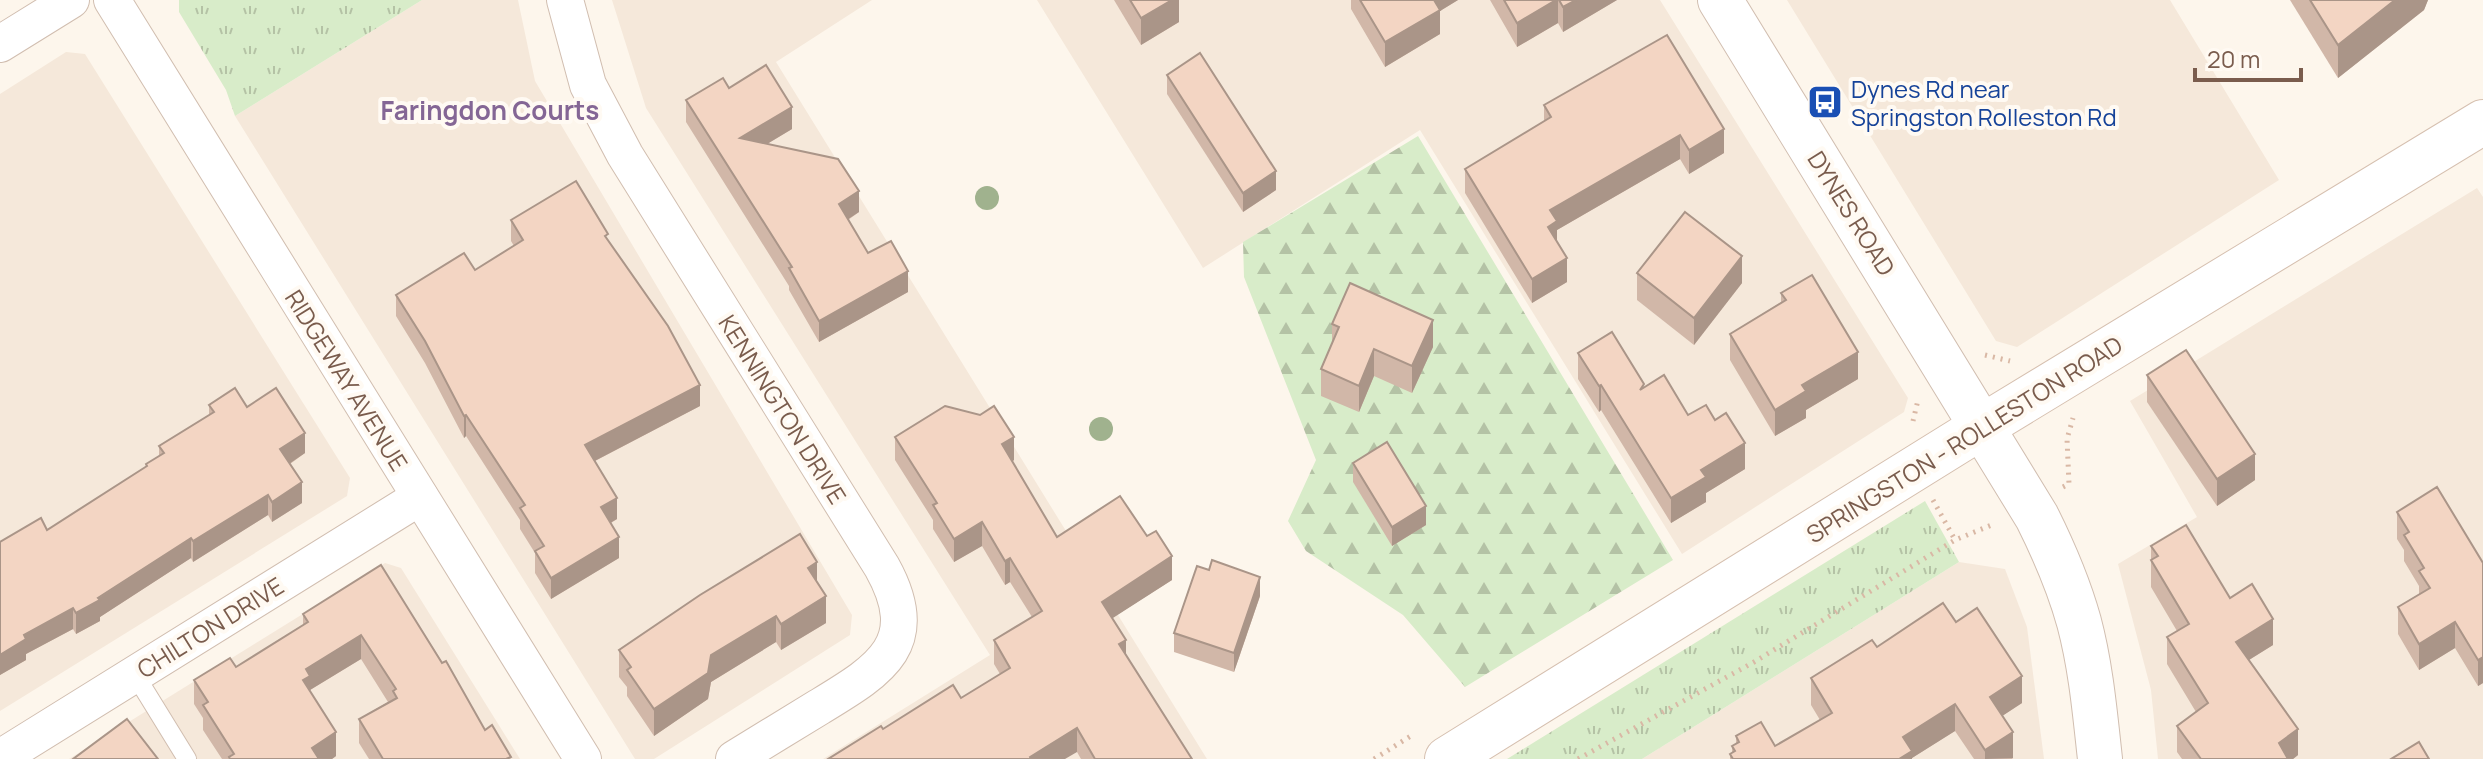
<svg xmlns="http://www.w3.org/2000/svg" width="2483" height="759" font-family="Manrope,sans-serif">
	<style>
		.residential { fill: #f5e8da }
		.grass { fill: url(#grass-tufts) }
		.forest { fill: url(#forest-firs) }
		.lines { fill: none; stroke-linecap: round; stroke-linejoin: round }
		.service-casing { stroke: #d1beb0; stroke-width: 20 }
		.minor-casing { stroke: #d1beb0; stroke-width: 38 }
		.tertiary-casing { stroke: #d1beb0; stroke-width: 46 }
		.secondary-casing { stroke: #d6c0b0; stroke-width: 46 }
		.path { stroke: #d9b8a5; stroke-width: 5; stroke-dasharray: 2 6; stroke-linecap: butt }
		.service { stroke: #fff; stroke-width: 18 }
		.minor { stroke: #fff; stroke-width: 36 }
		.tertiary { stroke: #fff; stroke-width: 44 }
		.secondary { stroke: #fff; stroke-width: 44 }
		.tree { fill: #a0b28e }
		.wall { fill: #d1b7a8 }
		.shaded-wall { fill: #aa9588 }
		.building { fill: #f3d5c3; stroke: #aa9588; stroke-width: 2 }
		.labels { text-anchor: middle; dominant-baseline: central; stroke-width: 8; stroke-linejoin: round; paint-order: stroke }
		.transit-label { font-size: 24px; fill: #164399; stroke: #fffaf3; text-anchor: start }
		.street-label { font-size: 24px; fill: #7a5c4d; stroke: #fffaf3 }
		.neighbourhood-label { font-size: 26px; font-weight: bold; fill: #846695; stroke: #fffaf3 }
	</style>
	<defs>
		<pattern id="grass-tufts" width="24" height="20" patternUnits="userSpaceOnUse" patternTransform="scale(2)"><rect width="24" height="20" fill="#d8ecc9"/><path d="M3 7l-1-3M5 7V3M7 7l1-3M15 17l-1-3M17 17v-4M19 17l1-3" fill="none" stroke="#b4c2a5"/></pattern>
		<pattern id="forest-firs" width="22" height="20" patternUnits="userSpaceOnUse" patternTransform="scale(2)"><rect width="22" height="20" fill="#d8ecc9"/><path d="M5 1l3.5 6h-7zM16 11l3.5 6h-7z" fill="#b4c2a5"/></pattern>
	</defs>
	<rect width="100%" height="100%" fill="#fdf6ec"/>
	<g class="residential">
		<path d="M422 0H518L535 81 852 615 850 635 654 759H635L235 116Z"/>
		<path d="M612 0H872L776 62 1207 759H823L990 655 646 108Z"/>
		<path d="M1037 0H1660L1908 398 1904 412 1682 554 1420 130 1203 268Z"/>
		<path d="M1787 0H2170L2279 180 2017 347 1996 341Z"/>
		<path d="M66 52 85 54 350 478 347 496 0 711V94Z"/>
		<path d="M2477 188 2483 197V759H2158L2151 690 2118 564 2197 517 2130 401Z"/>
		<path d="M1959 562 2005 569 2027 627 2044 759H1642Z"/>
		<path d="M385 563 401 568 520 759H69Z"/>
	</g>
	<g class="grass">
		<path d="M179 0H422L235 116 226 90 179 12Z"/>
		<path d="M1925 501 1959 562 1642 759H1507Z"/>
	</g>
	<path class="forest" d="M1418 136 1673 560 1465 687 1403 615 1306 551 1288 521 1316 460 1244 277 1243 242Z"/>
	<g class="lines">
		<g class="service-casing">
			<path id="service" d="M134 673 187 759"/>
		</g>
		<g class="minor-casing">
			<g id="minor">
				<path d="M112 0 583 759"/>
				<path d="M565 0 588 85 625 155 882 567C925 644 880 670 819 707 791 724 762 742 734 759"/>
				<path d="M0 44 71 0"/>
				<path d="M0 758 420 497"/>
			</g>
		</g>
		<g class="tertiary-casing">
			<path id="tertiary" d="M1720 0 2037 517C2054 551 2069 586 2079 622 2091 667 2095 714 2100 759"/>
		</g>
		<g class="secondary-casing">
			<path id="secondary" d="M1447 759 1983 426 2483 122"/>
		</g>
		<g class="path">
			<path d="M1985 355 2010 361"/>
			<path d="M1913 421 1918 400"/>
			<path d="M2063 487 2069 484 2067 439 2073 418"/>
			<path d="M1933 500 1955 540"/>
			<path d="M1374 759 1414 734"/>
			<path d="M1578 759 1754 662 1955 540 1994 524"/>
		</g>
		<use href="#service" class="service"/>
		<use href="#minor" class="minor"/>
		<use href="#tertiary" class="tertiary"/>
		<use href="#secondary" class="secondary"/>
	</g>
	<g class="tree">
		<circle cx="987" cy="198" r="12"/>
		<circle cx="1101" cy="429" r="12"/>
	</g>
	<g class="wall">
		<path d="M1114 0H1179V22L1141 45Z"/>
		<path d="M1351 0H1458L1440 11V34L1385 67 1351 9Z"/>
		<path d="M1490 0H1617L1563 32 1558 23 1517 47Z"/>
		<path d="M2290 0H2428L2424 10 2338 78Z"/>
		<path d="M1667 35 1724 153 1689 174 1680 159 1557 230V241L1567 282 1532 303 1465 193V169L1544 121V105Z"/>
		<path d="M1167 75 1276 190 1243 212 1167 94Z"/>
		<path d="M729 88 792 129 767 144 859 212 848 220 868 253 908 292 819 342 789 290V286L686 122V100Z"/>
		<path d="M511 220 608 240 700 406 595 461 617 519 611 523 619 558 551 599 535 573V553L520 529V520L466 436 464 438 425 363 396 316V295L475 270 514 246 511 241Z"/>
		<path d="M1637 273 1742 283 1694 345 1637 300Z"/>
		<path d="M1781 293 1858 379 1806 410V418L1775 436 1730 360V334L1781 302Z"/>
		<path d="M1332 324 1433 347 1412 393 1374 376 1359 412 1321 396V369L1332 343Z"/>
		<path d="M1578 353 1644 387 1688 415 1745 469 1706 493V502L1671 523 1601 410 1599 412 1578 379Z"/>
		<path d="M2147 375 2255 480 2217 506 2147 402Z"/>
		<path d="M209 405 247 407 305 453 290 464 302 503 272 522 268 515 193 562 191 558 100 617V621L76 634 73 629 26 654V660L0 675V542L47 530 146 467V464L159 456V446L209 415Z"/>
		<path d="M895 437 1014 460 1012 462 1057 537 1172 580 1112 618 1126 655 1192 759H1081L1077 752 883 729 961 698 1000 674 994 664V640L1032 617 1010 582 1005 585 982 546 954 562 933 529V520L895 460Z"/>
		<path d="M1353 463 1426 525 1392 546 1353 482Z"/>
		<path d="M2397 512 2483 563V683L2478 686 2455 648 2419 670 2398 634V607L2419 594V586L2404 561V550L2397 539Z"/>
		<path d="M2151 546 2230 598 2273 645 2249 660 2298 755 2293 759H2182L2177 752V726L2196 712 2167 664V637L2177 631 2151 587Z"/>
		<path d="M381 565 485 730 511 759H369L359 743V719L388 702 361 659 310 690 336 756 332 759H222L203 730V718L194 704V680L236 667 303 626V614Z"/>
		<path d="M817 582 826 623 781 650 776 642 711 682 708 699 654 736 627 696V687L619 677V650Z"/>
		<path d="M1260 596 1234 672 1174 652V633Z"/>
		<path d="M1956 622 2022 703 2002 716 2013 758 2012 759H1974L1955 731 1912 758V759H1730V754L1732 753V746L1736 744V736L1775 746 1820 720 1811 705V678L1877 647Z"/>
	</g>
	<g class="shaded-wall">
		<path d="M1172 0H1179V22L1141 45V18Z"/>
		<path d="M1429 0H1458L1440 11V34L1385 67V42Z"/>
		<path d="M1556 0H1558V23L1517 47V23Z"/>
		<path d="M1576 0H1617L1563 32V7Z"/>
		<path d="M2395 0H2428L2424 10 2338 78V45Z"/>
		<path d="M792 107V129L740 160V138Z"/>
		<path d="M1724 129V153L1689 174V150Z"/>
		<path d="M1680 135V159L1557 230V246L1548 227 1550 210Z"/>
		<path d="M1276 171V190L1243 212V193Z"/>
		<path d="M859 191V212L839 225V204Z"/>
		<path d="M1742 256V283L1694 345V318Z"/>
		<path d="M1567 258V282L1532 303V279Z"/>
		<path d="M908 271V292L819 342V321Z"/>
		<path d="M1433 320V347L1412 393V366Z"/>
		<path d="M1374 349V376L1359 412V386Z"/>
		<path d="M1858 352V379L1806 410V418L1775 436V410L1802 385Z"/>
		<path d="M700 385V406L585 466V445Z"/>
		<path d="M1601 385V410L1599 412V386Z"/>
		<path d="M466 415V436L464 438V416Z"/>
		<path d="M305 433V453L280 470V449Z"/>
		<path d="M1014 437V460L1002 468V444Z"/>
		<path d="M1745 443V469L1706 493V502L1671 523V498L1701 470Z"/>
		<path d="M2255 454V480L2217 506V479Z"/>
		<path d="M302 482V503L272 522V502Z"/>
		<path d="M268 495V515L193 562V541Z"/>
		<path d="M617 498V519L601 528V507Z"/>
		<path d="M1426 506V525L1392 546V527Z"/>
		<path d="M982 522V546L954 562V539Z"/>
		<path d="M619 537V558L551 599V578Z"/>
		<path d="M191 538V558L100 617V621L76 634V613Z"/>
		<path d="M1172 556V580L1102 625V602Z"/>
		<path d="M1010 558V582L1005 585V561Z"/>
		<path d="M817 562V589L808 568Z"/>
		<path d="M1260 577V596L1234 672V653Z"/>
		<path d="M826 596V623L781 650V624Z"/>
		<path d="M73 608V629L26 654V660L0 675V655L24 635Z"/>
		<path d="M776 616V642L711 682 708 699 654 736V709L711 655Z"/>
		<path d="M2273 619V645L2236 668V642Z"/>
		<path d="M2455 622V648L2419 670V644Z"/>
		<path d="M361 635V659L310 690 303 680 306 669Z"/>
		<path d="M1126 640V663L1119 644Z"/>
		<path d="M2483 657V683L2478 686V660Z"/>
		<path d="M2022 676V703L1990 724V697Z"/>
		<path d="M1955 704V731L1912 758V759H1899L1903 737Z"/>
		<path d="M1077 728V752L1065 759H1030V757Z"/>
		<path d="M2298 729V755L2293 759H2279V743Z"/>
		<path d="M336 732V756L332 759H312V748Z"/>
		<path d="M2013 732V758L1985 759V750Z"/>
	</g>
	<g class="building">
		<path d="M1130 0H1172L1141 18Z"/>
		<path d="M1360 0H1434L1440 10 1385 42Z"/>
		<path d="M1504 0H1556L1517 23Z"/>
		<path d="M1559 0H1576L1563 7Z"/>
		<path d="M2310 0H2395L2338 45Z"/>
		<path d="M1667 35 1724 129 1689 150 1680 135 1550 210 1557 221 1548 227 1567 258 1532 279 1465 169 1551 117 1544 105Z"/>
		<path d="M1200 53 1276 171 1243 193 1167 75Z"/>
		<path d="M766 65 792 107 740 138 838 159 859 191 839 204 868 253 891 241 908 271 819 321 789 268 792 267 686 100 723 78 729 88Z"/>
		<path d="M576 181 608 234 605 236 668 326 700 385 585 445 617 498 601 507 619 537 551 578 535 551 544 546 520 508 525 505 466 415 464 416 425 341 396 295 464 253 475 270 523 240 511 220Z"/>
		<path d="M1685 212 1742 256 1694 318 1637 273Z"/>
		<path d="M1812 275 1858 352 1802 385 1806 391 1775 410 1730 334 1786 300 1781 293Z"/>
		<path d="M1350 283 1433 320 1412 366 1374 349 1359 386 1321 369 1339 327 1332 324Z"/>
		<path d="M1612 332 1644 384 1640 390 1664 375 1688 415 1706 405 1715 420 1726 413 1745 443 1701 470 1706 477 1671 498 1601 385 1599 386 1578 353Z"/>
		<path d="M2186 350 2255 454 2217 479 2147 375Z"/>
		<path d="M235 388 247 407 276 388 305 433 280 449 302 482 272 502 268 495 193 541 191 538 98 598 100 600 76 613 73 608 24 635 26 639 0 655V542L41 518 47 530 147 466 146 464 164 453 159 446 214 412 209 405Z"/>
		<path d="M945 406 980 415 994 406 1014 437 1002 444 1057 537 1120 496 1147 536 1156 531 1172 556 1102 602 1126 640 1119 644 1192 759H1095L1077 728 1030 757 1031 759H828L881 726 883 729 953 685 961 698 1010 668 994 640 1042 611 1010 558 1005 561 982 522 954 539 933 505 937 503 895 437Z"/>
		<path d="M1387 442 1426 506 1392 527 1353 463Z"/>
		<path d="M2437 487 2483 563V657L2478 660 2455 622 2419 644 2398 607 2430 588 2419 571 2424 568 2404 535 2409 532 2397 512Z"/>
		<path d="M2186 525 2230 598 2252 584 2273 619 2236 642 2298 729 2279 743 2288 759H2201L2177 726 2208 703 2167 637 2189 624 2151 560 2158 556 2151 546Z"/>
		<path d="M800 534 817 562 808 568 826 596 781 624 776 616 711 655 708 673 654 709 627 670 631 667 619 650 700 595Z"/>
		<path d="M1212 560 1260 577 1234 653 1174 633 1197 566 1209 570Z"/>
		<path d="M381 565 442 663 446 661 485 730 492 725 511 757 506 759H383L359 719 397 698 393 691 396 689 361 635 306 669 310 676 303 680 336 732 312 748 319 759H230L229 757 234 754 203 705 208 702 194 680 230 658 236 667 308 622 303 614Z"/>
		<path d="M1943 603 1956 622 1977 608 2022 676 1990 697 2013 732 1985 750 1955 704 1903 737 1912 751 1899 759H1733L1730 754 1735 751 1732 746 1739 742 1736 736 1761 722 1775 746 1832 713 1811 678 1872 640 1877 647Z"/>
		<path d="M127 719 158 759H73Z"/>
		<path d="M2419 742 2429 759H2391Z"/>
	</g>
	<defs>
		<g id="bus-square" transform="scale(1.8)"><rect x="-9" y="-9" width="18" height="18" rx="4" fill="#1a4fb4" stroke="#fffaf3"/><path d="M-5-6H5V4H4V6H2V4H-2V6H-4V4H-5ZM-3.5-4V0h7V-4ZM-3.5 1.2v1.5H-2V1.2ZM2 1.2v1.5H3.5V1.2Z" fill="#fff"/></g>
	</defs>
	<g fill-rule="evenodd">
		<use href="#bus-square" x="1825" y="102"/>
	</g>
	<g class="labels">
		<g class="transit-label">
			<text x="1851" y="88">Dynes Rd near<tspan x="1851" dy="28">Springston Rolleston Rd</tspan></text>
		</g>
		<g class="street-label">
			<text transform="translate(1852 213) rotate(58)">DYNES ROAD</text>
			<text transform="translate(347 380) rotate(58)">RIDGEWAY AVENUE</text>
			<text transform="translate(783 409) rotate(58)">KENNINGTON DRIVE</text>
			<text transform="translate(1964 439) rotate(-32)">SPRINGSTON - ROLLESTON ROAD</text>
			<text transform="translate(210 627) rotate(-32)">CHILTON DRIVE</text>
		</g>
		<g class="neighbourhood-label">
			<text x="490" y="110">Faringdon Courts</text>
		</g>
	</g>
	<path d="M2195 68v12h106v-12" fill="none" stroke="#7a5c4d" stroke-width="4"/>
	<text x="2207" y="68" font-size="24" fill="#7a5c4d" stroke="#fffaf3" stroke-width="6" paint-order="stroke">20 m</text>
</svg>
